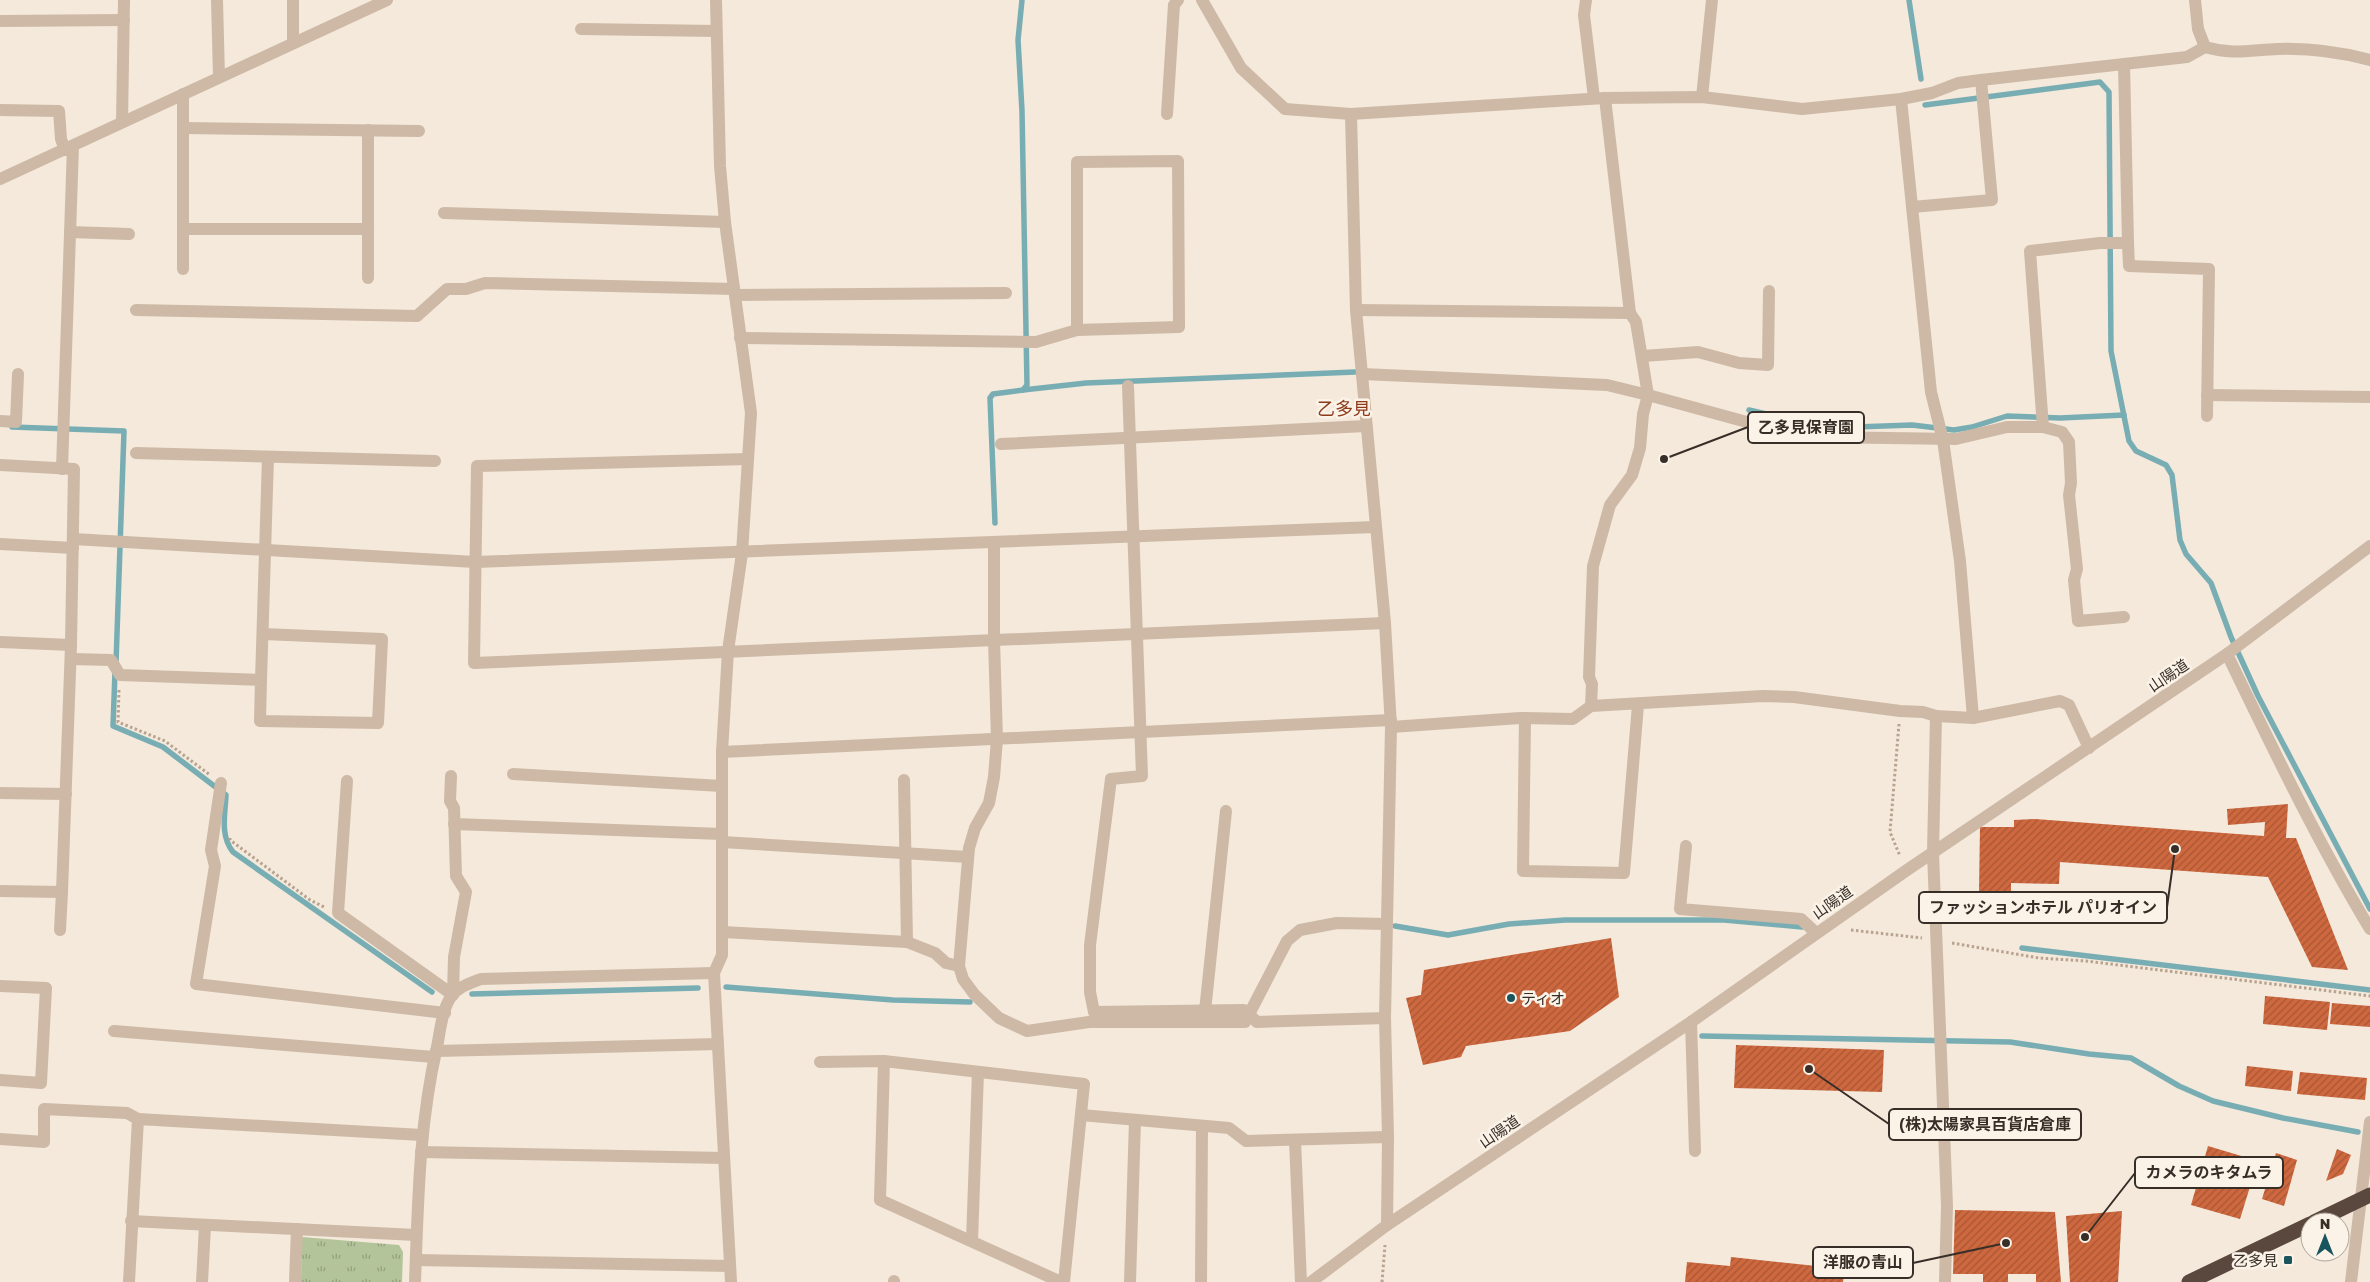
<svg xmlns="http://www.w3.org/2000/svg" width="2370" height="1282" font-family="'Golos Text','Noto Sans JP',sans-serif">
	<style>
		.park { fill: url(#park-tufts) }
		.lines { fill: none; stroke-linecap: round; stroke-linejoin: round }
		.stream { stroke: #78aeb3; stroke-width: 5.5 }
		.building { fill: url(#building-hatch) }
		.path { stroke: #b9a390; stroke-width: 3; stroke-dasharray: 2.5 2.5; stroke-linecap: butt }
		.minor { stroke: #cdb9a6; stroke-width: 12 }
		.highway { stroke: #5a483e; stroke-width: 15 }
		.poi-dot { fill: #1a555d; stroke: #fbf3e8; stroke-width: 2 }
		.labels { text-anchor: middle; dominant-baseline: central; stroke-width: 5; stroke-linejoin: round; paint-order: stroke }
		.street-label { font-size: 15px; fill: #382e28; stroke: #fbf3e8 }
		.poi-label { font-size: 15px; fill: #382e28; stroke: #fbf3e8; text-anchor: start }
		.quarter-label { font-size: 18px; fill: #8d3b1b; stroke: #fbf3e8 }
		.leader { fill: none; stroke: #382e28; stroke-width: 2 }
		.callout-dot { fill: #382e28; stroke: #fbf3e8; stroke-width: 2 }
		.callout { fill: #fbf3e8; stroke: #382e28; stroke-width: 2 }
		.callout-label { font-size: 16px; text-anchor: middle; font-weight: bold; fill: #382e28 }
	</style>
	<defs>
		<pattern id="park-tufts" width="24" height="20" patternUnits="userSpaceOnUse" patternTransform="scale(1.25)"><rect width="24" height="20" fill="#b4c49a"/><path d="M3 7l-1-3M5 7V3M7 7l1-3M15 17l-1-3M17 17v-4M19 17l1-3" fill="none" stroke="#93a07e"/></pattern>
		<pattern id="building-hatch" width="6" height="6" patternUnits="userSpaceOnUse" patternTransform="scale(1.25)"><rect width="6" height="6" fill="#ce683f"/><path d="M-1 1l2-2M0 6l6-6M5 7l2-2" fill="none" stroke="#a85635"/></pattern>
	</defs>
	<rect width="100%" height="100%" fill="#f4e9db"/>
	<path class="park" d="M302 1237 399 1245 403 1252 402 1282H301Z"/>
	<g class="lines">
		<g class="stream">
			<path d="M1909 0 1921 79"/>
			<path d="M1925 105 2100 82 2109 92 2111 351 2129 441 2136 451 2166 465 2172 475 2180 540 2186 554 2211 583 2231 637 2258 696 2370 909"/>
			<path d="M1023 390 1086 383 1355 372"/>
			<path d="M1749 410 1828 428 1912 425 1954 430 1972 427 2007 416 2060 418 2124 415"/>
			<path d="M12 427 124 431 116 663"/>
			<path d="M995 523 990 398 993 394 1023 390 1027 385 1022 111 1018 40 1022 0"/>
			<path d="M115 672 113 726 163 747 226 795C225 815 220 836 233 852L432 992"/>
			<path d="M1395 926 1448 935 1509 924 1565 920H1724L1802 927"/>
			<path d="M2022 948 2370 990"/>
			<path d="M726 987 893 1000 970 1002"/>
			<path d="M472 994 698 988"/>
			<path d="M1702 1036 2010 1042 2089 1054 2131 1058 2179 1086 2213 1101 2283 1118 2358 1132"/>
		</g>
	</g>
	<g class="building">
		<path d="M2288 804 2286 838H2296L2348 970 2312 967 2268 877 2060 862 2059 884 2011 883V891L1979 892 1980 827H2014V820L2035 819 2264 836 2265 822 2228 825 2227 809Z"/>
		<path d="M1611 938 1619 997 1570 1031 1466 1046 1461 1057 1423 1065 1406 998 1421 995 1424 970Z"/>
		<path d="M2265 996 2330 1002 2327 1030 2263 1024Z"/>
		<path d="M2332 1003 2370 1006V1027L2330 1024Z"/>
		<path d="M1736 1045 1884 1050 1882 1092 1734 1088Z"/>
		<path d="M2247 1066 2293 1071 2291 1091 2245 1086Z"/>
		<path d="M2300 1072 2367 1078 2365 1100 2297 1094Z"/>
		<path d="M2208 1146 2258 1161 2240 1219 2191 1205Z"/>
		<path d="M2337 1149 2351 1155 2343 1174 2326 1181Z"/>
		<path d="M2276 1153 2297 1160 2284 1206 2262 1199Z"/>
		<path d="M1955 1210 2055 1212 2061 1282H2036V1274H2008V1282H1983V1274H1953Z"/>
		<path d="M2122 1211 2118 1282H2070L2066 1216Z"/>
		<path d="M1731 1257 1845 1269 1843 1282H1685L1687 1262 1730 1266Z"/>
	</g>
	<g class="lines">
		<g class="path">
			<path d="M119 690 118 722 165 741 210 775"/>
			<path d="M1899 724 1890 832 1900 856"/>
			<path d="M230 838V840L310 900 324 907"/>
			<path d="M1851 930 1922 938"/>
			<path d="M1952 943 2039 958 2086 961 2370 996"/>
			<path d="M1382 1282 1385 1245"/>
		</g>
		<g class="minor">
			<path d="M217 0 219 77"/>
			<path d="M293 0V42"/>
			<path d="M716 0 720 166 725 222 751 413 742 553 728 651 722 752V955L714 973 731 1282"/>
			<path d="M1202 0 1241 68 1285 109 1351 114 1605 98 1702 97 1802 109 1901 99 1932 93 1958 83 1981 80 2187 57 2205 47"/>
			<path d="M1586 0 1584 15 1594 98"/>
			<path d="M2195 0 2198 29 2205 47C2232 55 2251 50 2278 49 2310 48 2340 52 2370 60"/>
			<path d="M0 21 124 20"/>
			<path d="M581 29 716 31"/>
			<path d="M183 94V269"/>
			<path d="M1702 97 1712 0"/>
			<path d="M1901 99 1931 392 1943 440 1960 561 1973 718"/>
			<path d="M0 110 59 111 61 139 65 150"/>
			<path d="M1167 114 1174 5 1178 0"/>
			<path d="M1351 114 1356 310 1385 623 1391 727 1385 1018 1388 1137 1387 1225"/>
			<path d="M122 122 124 0"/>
			<path d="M183 128 419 131"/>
			<path d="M368 130V278"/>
			<path d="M0 179 387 0"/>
			<path d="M1912 207 1992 200 1981 80"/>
			<path d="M444 213 725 222"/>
			<path d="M183 229H368"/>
			<path d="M70 232 129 234"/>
			<path d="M2128 243 2129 266 2209 269 2207 416"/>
			<path d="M735 295 1006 293"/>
			<path d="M136 310 417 316 447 289H466L485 283 734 289"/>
			<path d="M1356 310 1630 313"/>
			<path d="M740 338 1036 342 1077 330 1179 327 1178 161 1077 162V330"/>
			<path d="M1643 356 1698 352 1739 363 1768 365 1769 291"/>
			<path d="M1362 374 1607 385 1648 395 1636 322 1630 313 1605 98"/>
			<path d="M1128 386 1142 776 1111 779 1090 945V992L1094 1012 1244 1010 1257 1022 1385 1018"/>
			<path d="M2207 395 2370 397"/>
			<path d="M0 421 16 422 18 374"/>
			<path d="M2043 427 2030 251 2100 243H2128L2124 64"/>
			<path d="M1001 444 1366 426"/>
			<path d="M136 453 435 461"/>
			<path d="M748 459 477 466 474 663 1385 623"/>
			<path d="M0 465 74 469 71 645 62 892 0 891"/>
			<path d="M62 469 73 146"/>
			<path d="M73 539 475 562 1375 527"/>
			<path d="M994 542V640L997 739 994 777 989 803 975 828 969 848 959 966 963 979 974 994 999 1018 1027 1031 1089 1022H1245L1287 941 1300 930 1337 923 1387 924"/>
			<path d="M0 544 73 548"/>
			<path d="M0 642 71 645"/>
			<path d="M2227 654C2272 747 2317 841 2370 929"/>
			<path d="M71 659 111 660 120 675 261 680 260 721 378 723 382 639 263 634"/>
			<path d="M261 680 268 457"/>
			<path d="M1591 706 1592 684 1589 677 1593 566 1610 505 1632 475 1640 448 1643 414 1648 395 1765 427 1820 437 1956 439 2007 427H2043L2062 432 2069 442 2071 483 2069 495 2077 569 2074 580 2078 621 2124 617"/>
			<path d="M1936 716 1933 853 1947 1206 1945 1282"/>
			<path d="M1525 718 1523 871 1624 873 1638 705"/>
			<path d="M1391 727 1520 718 1573 719 1591 706 1763 696 1794 697 1900 711 1923 712 1936 716 1973 718 2060 701 2069 705 2089 748"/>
			<path d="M722 752 1391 720"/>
			<path d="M513 774 722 786"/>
			<path d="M347 781 338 913 453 995 454 957 466 892 456 876 454 808 450 801 451 776"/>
			<path d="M221 783 211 850 215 866 196 984 445 1013"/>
			<path d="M0 793 66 794"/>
			<path d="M454 824 722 834"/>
			<path d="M722 842 968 857"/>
			<path d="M1686 846 1680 909 1801 919 1816 933"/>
			<path d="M60 930 62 892"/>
			<path d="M723 932 907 942 904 780"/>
			<path d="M907 942 935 953 946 963 959 966"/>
			<path d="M0 986 46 988 41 1083 0 1080"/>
			<path d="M1205 1011 1226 811"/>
			<path d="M1691 1022 1695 1151"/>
			<path d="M114 1031 434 1057"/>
			<path d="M436 1051 718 1044"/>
			<path d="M884 1061 880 1200 1061 1282"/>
			<path d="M820 1062 884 1061 1084 1084 1064 1282"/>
			<path d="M1081 1115 1229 1128 1246 1141 1388 1137"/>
			<path d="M0 1139 44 1142V1109L127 1113 138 1119"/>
			<path d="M1295 1140 1301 1282"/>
			<path d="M421 1152 724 1158"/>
			<path d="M131 1221 416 1235"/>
			<path d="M972 1241 978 1072"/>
			<path d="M416 1260 730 1266"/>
			<path d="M129 1282 138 1119 422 1135"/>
			<path d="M202 1282 205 1226"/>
			<path d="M295 1282 297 1229"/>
			<path d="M415 1282C418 1203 419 1124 437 1047 440 1033 441 1015 448 1002 454 988 468 984 481 979L714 973"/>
			<path d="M894 1282V1281"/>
			<path d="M1130 1282 1135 1120"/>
			<path d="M1201 1282 1202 1126"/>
			<path d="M1311 1282 1387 1225 1691 1022 1907 870 2227 654 2370 546"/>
			<path d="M2351 1282 2370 1122"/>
		</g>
		<g class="highway">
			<path d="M2314 1222 2370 1195"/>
			<path d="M2189 1282 2310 1224"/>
		</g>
	</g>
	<g class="poi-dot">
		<circle cx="1511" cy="998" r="5"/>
		<rect x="2283" y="1255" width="10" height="10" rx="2.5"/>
	</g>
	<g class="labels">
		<g class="street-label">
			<text transform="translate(2168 675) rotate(-34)">山陽道</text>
			<text transform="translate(1832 902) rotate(-35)">山陽道</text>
			<text transform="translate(1499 1131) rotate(-34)">山陽道</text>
		</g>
		<g class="poi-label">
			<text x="1521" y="998">ティオ</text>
			<text x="2278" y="1260" text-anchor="end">乙多見</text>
		</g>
		<g class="quarter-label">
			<text x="1344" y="408">乙多見</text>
		</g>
	</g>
	<path class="leader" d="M1664 459L1748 427M2175 849L2167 907M1809 1069L1889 1124M2085 1237L2135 1173M2006 1243L1913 1263"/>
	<g class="callout-dot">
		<circle cx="1664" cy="459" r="5"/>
		<circle cx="2175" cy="849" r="5"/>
		<circle cx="1809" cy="1069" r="5"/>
		<circle cx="2085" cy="1237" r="5"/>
		<circle cx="2006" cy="1243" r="5"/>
	</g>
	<g class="callout">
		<rect x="1748" y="412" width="116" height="31" rx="5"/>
		<rect x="1919" y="892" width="248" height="31" rx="5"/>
		<rect x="1889" y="1109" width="192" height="31" rx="5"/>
		<rect x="2135" y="1157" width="148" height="31" rx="5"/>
		<rect x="1813" y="1247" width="100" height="31" rx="5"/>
	</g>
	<g class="callout-label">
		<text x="1806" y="433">乙多見保育園</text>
		<text x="2043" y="913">ファッションホテル パリオイン</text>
		<text x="1985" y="1130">(株)太陽家具百貨店倉庫</text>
		<text x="2209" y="1178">カメラのキタムラ</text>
		<text x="1863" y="1268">洋服の青山</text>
	</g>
	<g transform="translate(2325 1237)"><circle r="24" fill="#fbf3e8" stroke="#ada49b"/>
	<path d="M0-4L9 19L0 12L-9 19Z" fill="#1a555d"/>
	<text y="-8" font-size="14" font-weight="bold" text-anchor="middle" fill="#382e28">N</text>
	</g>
</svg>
